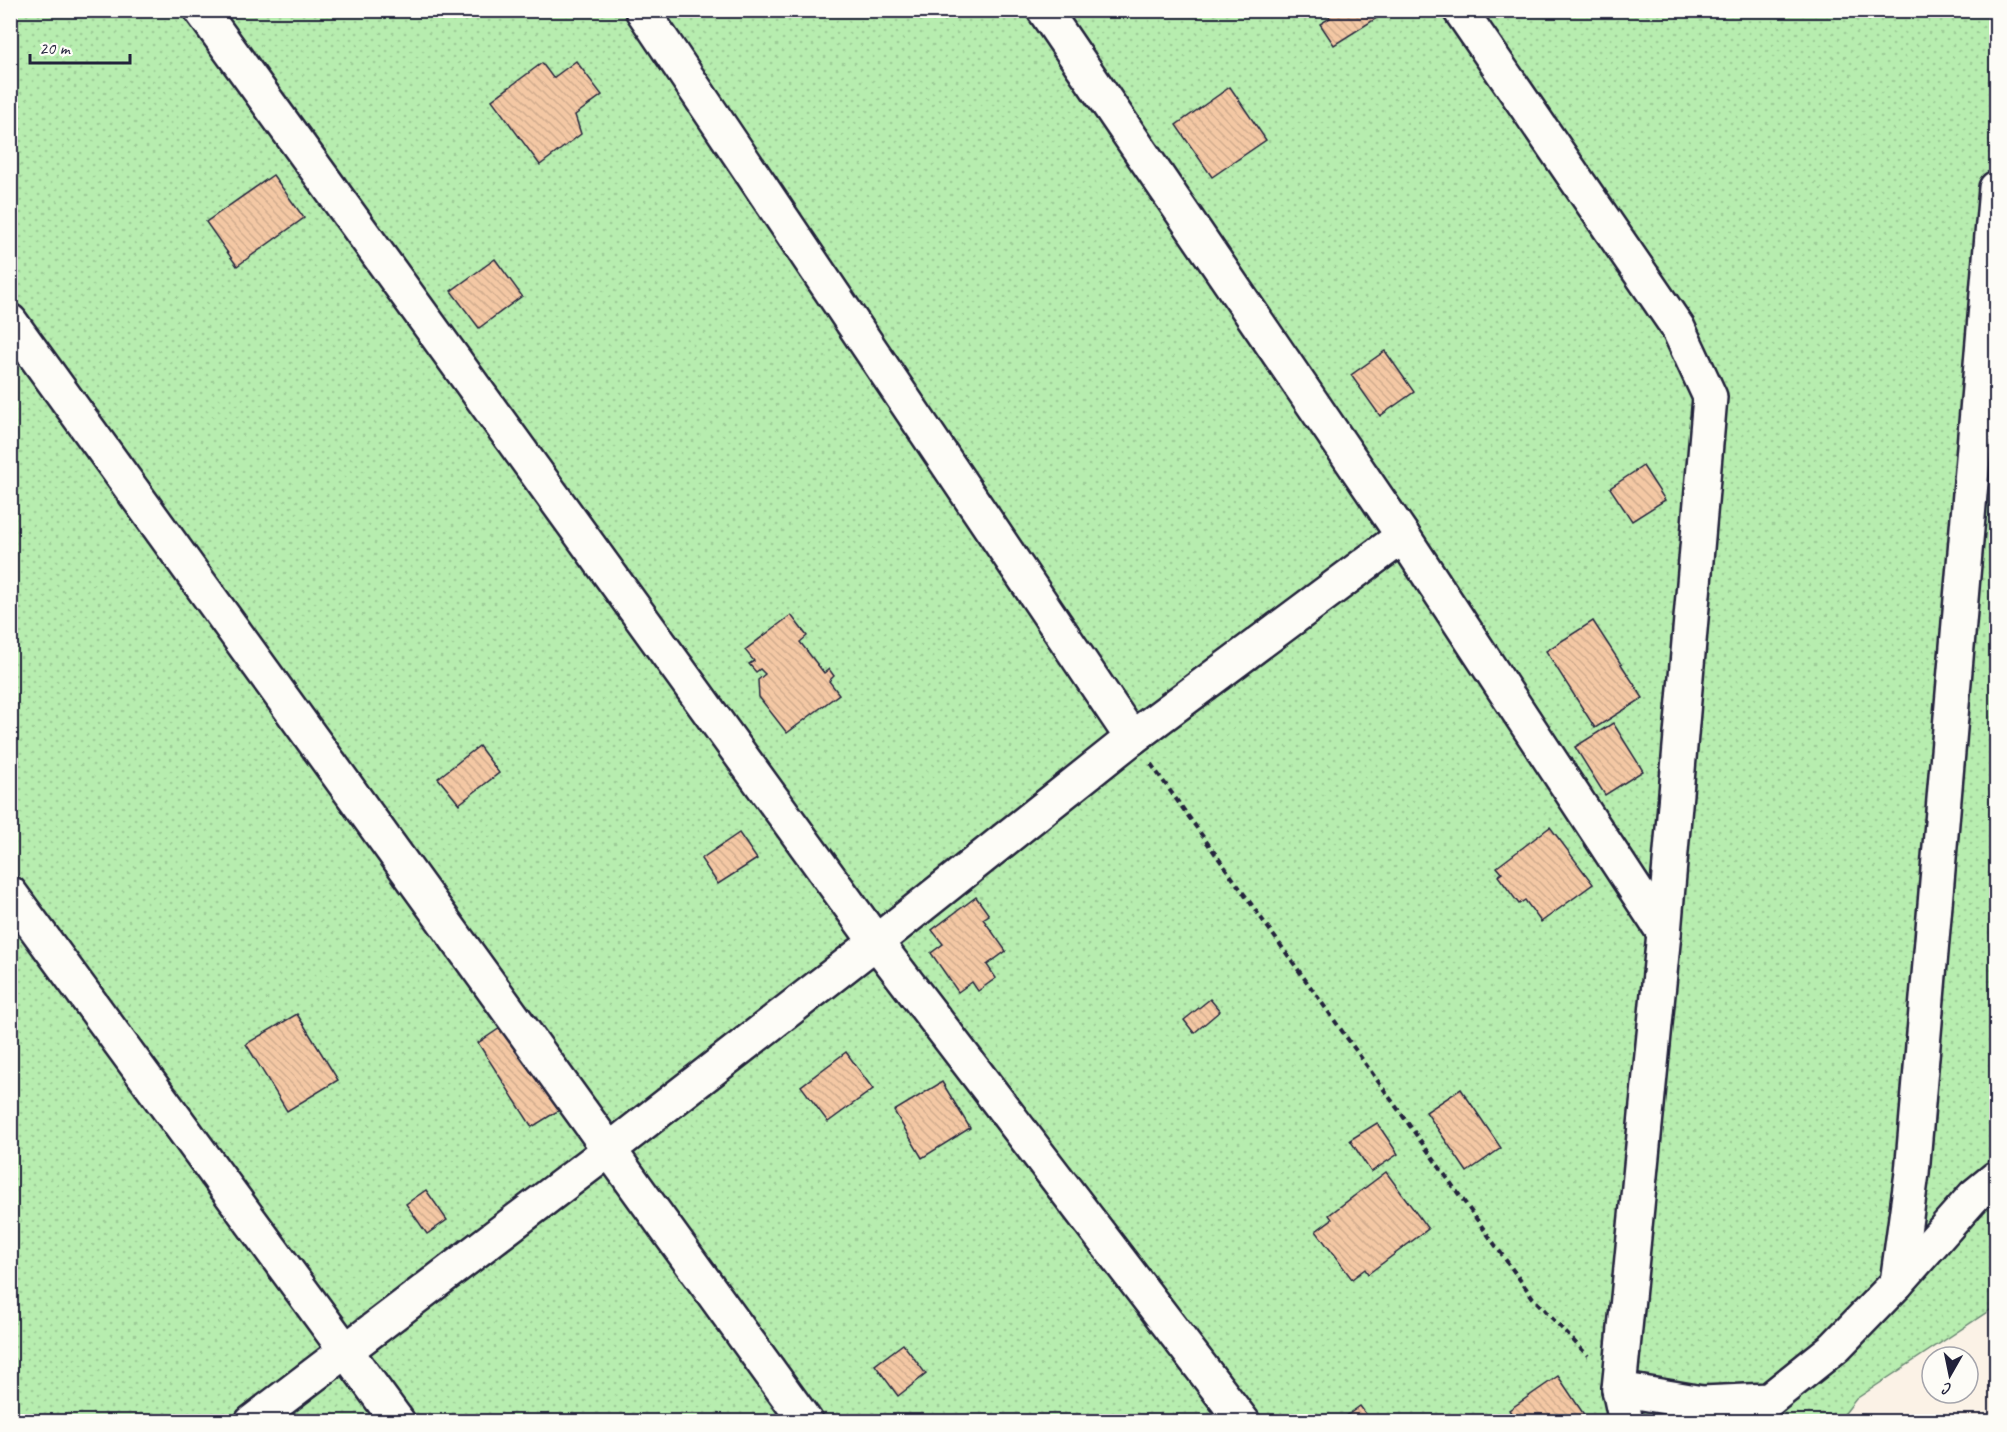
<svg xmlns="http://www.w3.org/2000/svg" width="2007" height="1432" font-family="Caveat,sans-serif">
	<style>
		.garden { fill: url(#garden-dots); stroke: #6c8875; stroke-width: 1.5 }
		.building { fill: url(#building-back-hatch); stroke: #22223b; stroke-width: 1.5 }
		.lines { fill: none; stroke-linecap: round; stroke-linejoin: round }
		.minor-casing { stroke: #22223b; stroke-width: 38 }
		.path { stroke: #22223b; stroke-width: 4; stroke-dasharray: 6 4.5; stroke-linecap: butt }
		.minor { stroke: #fdfcf7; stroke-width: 33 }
	</style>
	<defs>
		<pattern id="garden-dots" width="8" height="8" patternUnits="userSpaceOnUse" patternTransform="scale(1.5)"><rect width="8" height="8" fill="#b7edaf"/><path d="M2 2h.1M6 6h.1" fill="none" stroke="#9dcb97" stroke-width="1.8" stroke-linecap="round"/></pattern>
		<pattern id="building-back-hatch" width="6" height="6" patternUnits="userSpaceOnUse" patternTransform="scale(1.5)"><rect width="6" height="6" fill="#f4c8a4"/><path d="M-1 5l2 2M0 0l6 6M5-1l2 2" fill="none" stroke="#d1ac8e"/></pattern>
	</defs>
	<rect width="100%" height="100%" fill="#fbf2e6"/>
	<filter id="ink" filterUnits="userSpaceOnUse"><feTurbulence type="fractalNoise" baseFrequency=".0167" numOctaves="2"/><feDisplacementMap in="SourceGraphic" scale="12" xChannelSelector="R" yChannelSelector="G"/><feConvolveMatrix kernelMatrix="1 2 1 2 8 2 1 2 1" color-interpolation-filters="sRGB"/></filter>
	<g filter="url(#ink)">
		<path class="garden" d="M10 11H1996V1306L1856 1399 1839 1421H11Z"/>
		<g class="building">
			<path d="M1325 10H1377L1380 16 1334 45 1320 24 1330 18Z"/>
			<path d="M576 61 602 95 575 115 581 134 540 165 492 100 542 63 553 78Z"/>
			<path d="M1230 87 1266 140 1212 177 1176 125Z"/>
			<path d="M273 175 304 218 237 266 206 222Z"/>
			<path d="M495 259 522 296 479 328 451 291Z"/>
			<path d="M1385 351 1414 392 1380 416 1351 375Z"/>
			<path d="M1643 466 1665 500 1632 521 1610 488Z"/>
			<path d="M791 615 807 636 800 642 824 673 829 669 834 676 829 681 839 694 787 733 759 697 758 680 765 674 760 669 756 672 749 664 754 661 745 650Z"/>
			<path d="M1593 621 1643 698 1595 728 1546 651Z"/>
			<path d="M1613 723 1643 771 1605 795 1575 747Z"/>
			<path d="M479 746 499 773 459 804 438 778Z"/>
			<path d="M10 748 19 761 10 767Z"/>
			<path d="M1550 827 1593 884 1541 922 1525 900 1519 904 1498 876 1502 873 1497 867Z"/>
			<path d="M739 833 757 859 718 884 701 859Z"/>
			<path d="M976 897 989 915 983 919 1006 951 987 965 996 978 978 991 972 982 958 992 931 953 943 944 932 930Z"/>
			<path d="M1210 999 1220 1011 1194 1033 1184 1020Z"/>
			<path d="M297 1014 338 1080 287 1111 246 1044Z"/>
			<path d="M506 1024 561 1109 532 1127 478 1043Z"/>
			<path d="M846 1052 873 1089 828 1122 801 1086Z"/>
			<path d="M942 1082 970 1128 922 1158 894 1111Z"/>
			<path d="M1461 1089 1501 1148 1467 1172 1426 1112Z"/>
			<path d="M1377 1123 1398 1154 1371 1172 1350 1140Z"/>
			<path d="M1386 1172 1428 1229 1368 1274 1365 1269 1352 1279 1316 1231 1332 1219 1329 1215Z"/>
			<path d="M426 1190 447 1220 427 1234 406 1204Z"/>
			<path d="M903 1344 926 1374 898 1396 875 1365Z"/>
			<path d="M1558 1376 1589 1422H1517L1509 1410Z"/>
			<path d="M1360 1406 1372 1422H1338Z"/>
		</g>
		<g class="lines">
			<g class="minor-casing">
				<g id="minor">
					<path d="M201 10 876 942 1243 1422"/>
					<path d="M642 10 1132 738"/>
					<path d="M1044 10 1403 536 1664 933"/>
					<path d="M1460 10 1678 328 1710 397 1664 933 1619 1389 1626 1422"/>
					<path d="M10 321 806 1422"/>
					<path d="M10 893 398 1422"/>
					<path d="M1897 1283 1912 1173 1928 987 1996 188"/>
					<path d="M1619 1389 1702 1403 1769 1400 1835 1347 1897 1283 1974 1196 1996 1178"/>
					<path d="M252 1422 609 1150 876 942 1132 738 1403 536"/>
				</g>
			</g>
			<path class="path" d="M1151 764 1533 1298 1588 1356"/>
			<use href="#minor" class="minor"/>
		</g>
	</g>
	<rect width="2007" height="1432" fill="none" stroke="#fdfcf7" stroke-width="36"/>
	<rect x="18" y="18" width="1971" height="1396" fill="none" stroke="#22223b" stroke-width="2" filter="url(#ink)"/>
	<g transform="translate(1950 1375) rotate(189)"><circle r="28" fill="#fdfcf7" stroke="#a5a5ac" stroke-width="1.5"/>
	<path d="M0-4.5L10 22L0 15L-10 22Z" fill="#22223b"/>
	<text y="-9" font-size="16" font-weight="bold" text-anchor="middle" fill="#22223b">С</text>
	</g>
	<path d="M30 54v9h100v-9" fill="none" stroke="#22223b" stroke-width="3"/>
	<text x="39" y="54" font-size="18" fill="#22223b" stroke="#fdfcf7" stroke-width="4.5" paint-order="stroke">20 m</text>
</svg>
